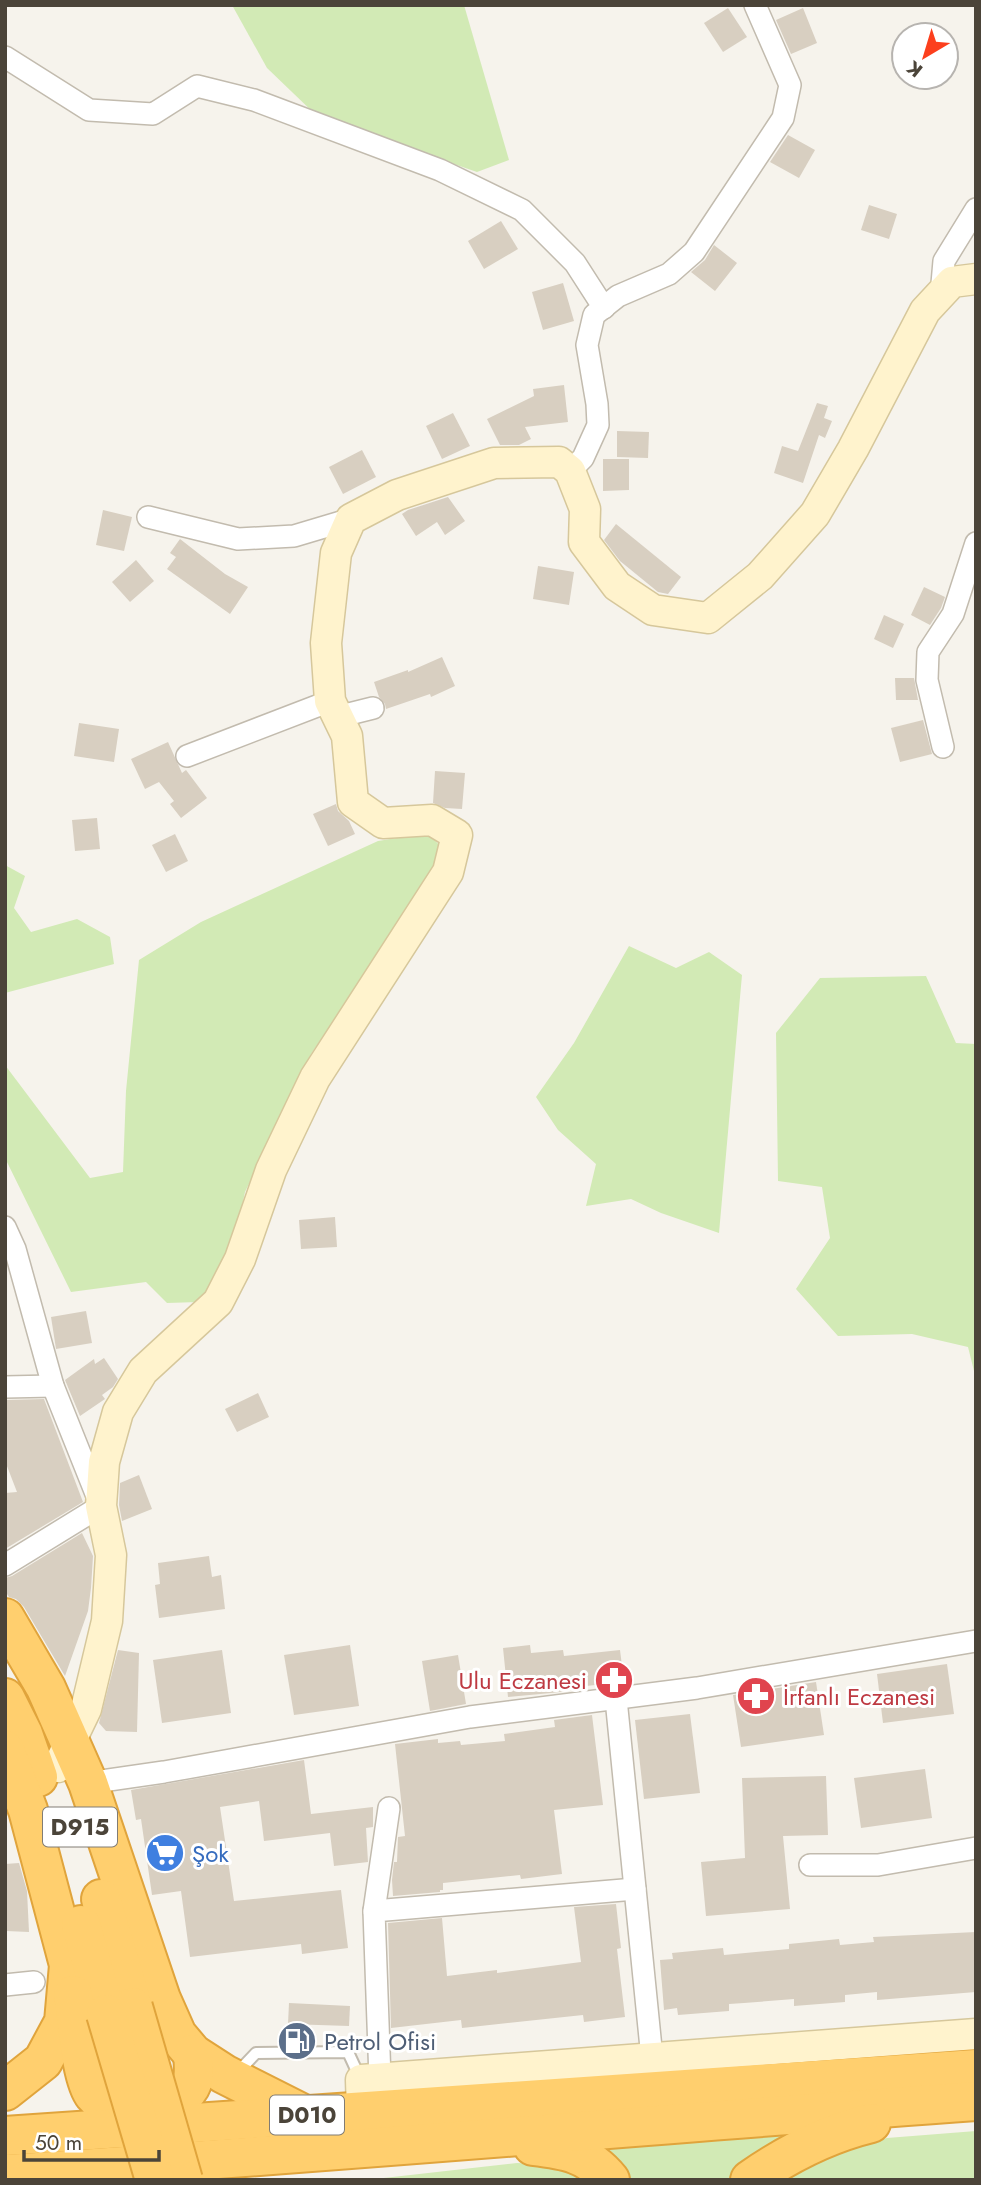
<svg xmlns="http://www.w3.org/2000/svg" width="981" height="2185" font-family="Jost,sans-serif">
	<style>
		.green { fill: #d2eab5 }
		.building { fill: #d8cfc1 }
		.lines { fill: none; stroke-linecap: round; stroke-linejoin: round }
		.lane-casing { stroke: #c2bbae; stroke-width: 14 }
		.street-casing { stroke: #c2bbae; stroke-width: 24 }
		.secondary-casing { stroke: #d6c79b; stroke-width: 33 }
		.highway-casing { stroke: #e0a43c; stroke-width: 42 }
		.lane { stroke: #fff; stroke-width: 10 }
		.street { stroke: #fff; stroke-width: 21 }
		.secondary { stroke: #fff3cd; stroke-width: 30 }
		.highway { stroke: #ffcf6e; stroke-width: 38 }
		.highway-bridge-casing { stroke: #e0a43c; stroke-width: 42; stroke-linecap: butt }
		.highway-bridge { stroke: #ffcf6e; stroke-width: 38 }
		.labels { text-anchor: middle; dominant-baseline: central; stroke-width: 6; stroke-linejoin: round; paint-order: stroke }
		.shield { fill: #fff; stroke: #817c74; stroke-width: 2 }
		.shield-label { font-size: 23px; font-weight: bold; fill: #4b4439 }
		.health-label { font-size: 24px; fill: #be3a42; stroke: #fff; text-anchor: end }
		.shop-label { font-size: 24px; fill: #366cbe; stroke: #fff; text-anchor: start }
		.service-label { font-size: 24px; fill: #4e5e75; stroke: #fff; text-anchor: start }
	</style>
	<rect width="100%" height="100%" fill="#f6f3ec"/>
	<g class="green">
		<path d="M232 5H464L509 160 477 172 318 117 267 68Z"/>
		<path d="M428 833 442 848 430 878 311 1054 245 1192 230 1262 199 1302 167 1303 146 1282 71 1292 5 1158V1065L90 1178 123 1172 126 1091 139 960 201 922 378 841Z"/>
		<path d="M5 865 25 876 14 908 31 932 77 919 110 937 114 964 5 993Z"/>
		<path d="M629 946 676 968 709 952 742 975 719 1233 661 1213 631 1199 586 1206 596 1164 558 1130 536 1097 574 1043Z"/>
		<path d="M926 976 956 1043 976 1044V1379L968 1347 912 1334 838 1336 796 1289 830 1238 822 1187 778 1181 776 1033 820 978Z"/>
		<path d="M976 2131V2180H770L820 2155 887 2138Z"/>
		<path d="M801 2133 736 2180H619L595 2150Z"/>
		<path d="M517 2163 563 2165 586 2180H366Z"/>
	</g>
	<g class="building">
		<path d="M728 8 747 37 723 52 704 23Z"/>
		<path d="M803 8 817 43 791 54 776 20Z"/>
		<path d="M788 135 815 150 799 178 770 162Z"/>
		<path d="M869 205 897 214 889 239 861 230Z"/>
		<path d="M501 221 518 249 484 269 468 241Z"/>
		<path d="M714 245 737 263 715 291 691 272 705 260Z"/>
		<path d="M563 283 574 321 543 330 532 292Z"/>
		<path d="M564 385 568 422 525 427 531 439 519 445H500L487 419 534 396 533 389Z"/>
		<path d="M817 403 828 406 824 418 832 421 825 438 819 435 803 483 774 473 782 446 798 451Z"/>
		<path d="M453 413 470 446 442 459 426 426Z"/>
		<path d="M617 431 649 432 648 458 617 457Z"/>
		<path d="M362 450 376 477 343 494 329 467Z"/>
		<path d="M603 459H629V490L603 491Z"/>
		<path d="M448 497 465 521 445 535 437 522 416 536 402 514 408 510Z"/>
		<path d="M103 510 132 517 124 551 96 545Z"/>
		<path d="M616 524 681 577 668 594 658 592 620 561 604 540Z"/>
		<path d="M180 539 225 574 248 587 230 614 167 569 176 557 170 553Z"/>
		<path d="M136 560 154 581 130 602 112 582Z"/>
		<path d="M538 566 574 572 569 605 533 599Z"/>
		<path d="M924 587 945 597 941 608 930 625 911 615Z"/>
		<path d="M884 615 904 624 893 648 874 639Z"/>
		<path d="M442 657 455 686 431 697 430 694 386 709 385 704 379 697 374 682 408 670V672Z"/>
		<path d="M895 678H914L918 700H896Z"/>
		<path d="M923 720 932 754 900 762 891 728Z"/>
		<path d="M79 723 119 729 114 762 74 756Z"/>
		<path d="M168 742 182 773 186 770 207 798 181 818 170 804 174 801 159 782 145 789 131 759Z"/>
		<path d="M435 771 465 773 462 809 445 808 433 803Z"/>
		<path d="M336 804 338 811 349 821 355 834 328 846 313 814Z"/>
		<path d="M97 818 100 849 75 851 72 820Z"/>
		<path d="M175 834 188 861 166 872 152 845Z"/>
		<path d="M335 1217 337 1247 301 1249 299 1220Z"/>
		<path d="M86 1311 92 1343 56 1349 51 1317Z"/>
		<path d="M104 1358 118 1379 113 1387 102 1395 105 1399 80 1416 65 1380 94 1359 95 1364Z"/>
		<path d="M258 1393 269 1417 237 1432 225 1409Z"/>
		<path d="M44 1399 83 1502 5 1549V1493L17 1492 5 1461 7 1400Z"/>
		<path d="M139 1475 152 1509 122 1521 119 1505 120 1483Z"/>
		<path d="M82 1533 93 1556 91 1588 88 1611 65 1676 24 1607 16 1599 9 1597 5 1591V1578L12 1576Z"/>
		<path d="M209 1556 212 1577 221 1575 225 1609 159 1618 155 1585 160 1584 158 1563Z"/>
		<path d="M350 1645 359 1706 294 1715 284 1655Z"/>
		<path d="M530 1645 531 1653 563 1650 564 1656 620 1650 624 1682 567 1688V1691L551 1693 508 1697 503 1648Z"/>
		<path d="M118 1650 139 1653 137 1732 106 1731 99 1723Z"/>
		<path d="M222 1650 231 1713 162 1723 153 1660Z"/>
		<path d="M458 1655 466 1704 430 1711 422 1661Z"/>
		<path d="M947 1664 954 1714 883 1723 877 1674Z"/>
		<path d="M816 1682 824 1735 741 1747 733 1695Z"/>
		<path d="M690 1714 700 1793 644 1799 635 1720Z"/>
		<path d="M592 1715 603 1805 554 1810 562 1874 521 1879 520 1875 443 1883V1890H440V1892L393 1896 392 1880 394 1862H397L398 1837 405 1836 395 1744 438 1739V1743L460 1741 461 1745 505 1741 504 1734 555 1727 554 1720Z"/>
		<path d="M304 1760 311 1814 373 1807V1827L366 1828 368 1862 334 1866 330 1833 264 1841 259 1801 220 1807 234 1901 341 1890 348 1948 302 1954 301 1944 190 1957 181 1891 152 1895 141 1819 136 1820 131 1790Z"/>
		<path d="M925 1769 932 1818 861 1828 854 1778Z"/>
		<path d="M826 1776 828 1835 783 1836 790 1909 706 1916 701 1862 745 1858 742 1778Z"/>
		<path d="M19 1863 27 1891 29 1932 6 1931 5 1864Z"/>
		<path d="M616 1904 621 1948 617 1949 625 2017 584 2022 583 2015 462 2028 461 2020 391 2028 388 1923 442 1918 447 1976 497 1970V1973L581 1962 574 1907Z"/>
		<path d="M976 1932V1992L877 2000V1992L845 1995V2002L794 2006V1999L744 2003 729 2004V2011L678 2015 677 2008 664 2010 660 1960 673 1959 672 1953 723 1948 724 1955 789 1949V1944L839 1939 840 1945 874 1942 873 1937Z"/>
		<path d="M289 2003 350 2006 349 2026 288 2024Z"/>
	</g>
	<g class="lines">
		<g class="lane-casing">
			<path id="lane" d="M237 2073 256 2053 348 2052 360 2078"/>
		</g>
		<g class="street-casing">
			<g id="street">
				<path d="M5 57 89 110 153 114 197 86 254 100 440 170 522 210 575 263 604 308"/>
				<path d="M941 295 944 261 976 209"/>
				<path d="M570 471 583 458 598 425 597 404 587 345 594 315 618 296 669 274 694 252 783 118 790 85 755 5"/>
				<path d="M148 517 238 539 294 536 351 519"/>
				<path d="M337 717 373 708"/>
				<path d="M943 747 927 680 928 652 953 614 976 543"/>
				<path d="M187 756 330 701"/>
				<path d="M5 1227 15 1249 53 1386 101 1506 5 1565"/>
				<path d="M5 1387 53 1386"/>
				<path d="M616 1699 652 2058"/>
				<path d="M88 1783 164 1772 470 1717 697 1688 976 1641"/>
				<path d="M810 1865H878L976 1848"/>
				<path d="M374 1911 389 1808"/>
				<path d="M5 1985 34 1982"/>
				<path d="M380 2079 374 1911 635 1889"/>
			</g>
		</g>
		<g class="secondary-casing">
			<g id="secondary">
				<path d="M58 1767 86 1709 107 1621 111 1555 101 1506 104 1462 118 1412 143 1371 218 1302 240 1259 271 1170 315 1078 448 872 457 835 432 820 383 823 353 802 347 736 330 701 326 643 336 553 351 519 397 495 494 463 559 462 570 471 585 509 584 542 617 586 653 610 708 618 760 576 815 514 853 449 925 311 952 282 976 279"/>
				<path d="M362 2111 361 2080 976 2034"/>
			</g>
		</g>
		<g class="highway-casing">
			<g id="highway">
				<path d="M5 1618 46 1688 88 1783 161 1999 177 2035 193 2054 224 2074 303 2114"/>
				<path d="M5 1698 23 1734 38 1777"/>
				<path d="M5 1750 28 1810 69 1965 64 2022 43 2061 5 2091"/>
				<path d="M101 1899 133 2007"/>
				<path d="M81 1925 106 2014"/>
				<path d="M73 1995C77 2017 81 2079 94 2095 111 2117 172 2112 188 2090 196 2080 194 2066 193 2054"/>
				<path d="M5 2136 976 2069"/>
				<path d="M533 2146C566 2150 588 2153 610 2180"/>
				<path d="M5 2174C329 2153 652 2124 976 2101"/>
				<path d="M750 2180C787 2154 826 2134 871 2123"/>
			</g>
		</g>
		<use href="#lane" class="lane"/>
		<use href="#street" class="street"/>
		<use href="#secondary" class="secondary"/>
		<use href="#highway" class="highway"/>
		<g class="highway-bridge-casing">
			<g id="highway-bridge">
				<path d="M133 2007 183 2180"/>
				<path d="M106 2014 155 2180"/>
			</g>
		</g>
		<use href="#highway-bridge" class="highway-bridge"/>
	</g>
	<defs>
		<g id="pharmacy-disc" transform="scale(2.0125)"><circle r="9.5" fill="#e0444e" stroke="#fff"/><path d="M-2-6h4v4h4v4h-4v4h-4v-4h-4v-4h4Z" fill="#fff"/></g>
		<g id="supermarket-disc" transform="scale(2.0125)"><circle r="9.5" fill="#3f7fe0" stroke="#fff"/><path d="M-6-5.5h2.5l.6 2H6L4.5 2H-2.5L-4.4-4H-6ZM-1.5 3.2a1.3 1.3 0 1 0 .1 0ZM3 3.2a1.3 1.3 0 1 0 .1 0Z" fill="#fff"/></g>
		<g id="fuel-disc" transform="scale(2.0125)"><circle r="9.5" fill="#5c6f8a" stroke="#fff"/><path d="M-5.5-6h7V0h2V4h1.3V-2.5L3-4.5l.8-.8L6-3V5H2.5V1h-1V6h-7ZM-4.2-4.7v3.2H.2V-4.7Z" fill="#fff"/></g>
	</defs>
	<g fill-rule="evenodd">
		<use href="#pharmacy-disc" x="614" y="1680"/>
		<use href="#pharmacy-disc" x="756" y="1696"/>
		<use href="#supermarket-disc" x="165" y="1853"/>
		<use href="#fuel-disc" x="297" y="2041"/>
	</g>
	<g class="labels">
		<g class="shield">
			<rect x="43" y="1807.5" width="74" height="39" rx="5"/>
			<rect x="270" y="2095.5" width="74" height="39" rx="5"/>
		</g>
		<g class="shield-label">
			<text x="80" y="1827">D915</text>
			<text x="307" y="2115">D010</text>
		</g>
		<g class="health-label">
			<text x="587" y="1680">Ulu Eczanesi</text>
			<text x="783" y="1696" text-anchor="start">İrfanlı Eczanesi</text>
		</g>
		<g class="shop-label">
			<text x="192" y="1853">Şok</text>
		</g>
		<g class="service-label">
			<text x="324" y="2041">Petrol Ofisi</text>
		</g>
	</g>
	<rect width="981" height="2185" fill="none" stroke="#4b4439" stroke-width="14"/>
	<g transform="translate(925 56) rotate(218)"><circle r="33" fill="#ffffff" stroke="#b7b4b0" stroke-width="2"/>
	<path d="M0-5L12 26L0 18L-12 26Z" fill="#fc3f1d"/>
	<text y="-10" font-size="19" font-weight="bold" text-anchor="middle" fill="#4b4439">K</text>
	</g>
	<path d="M24 2150v10h135v-10" fill="none" stroke="#4b4439" stroke-width="3.5"/>
	<text x="35" y="2150" font-size="21" fill="#4b4439" stroke="#ffffff" stroke-width="5" paint-order="stroke">50 m</text>
</svg>
